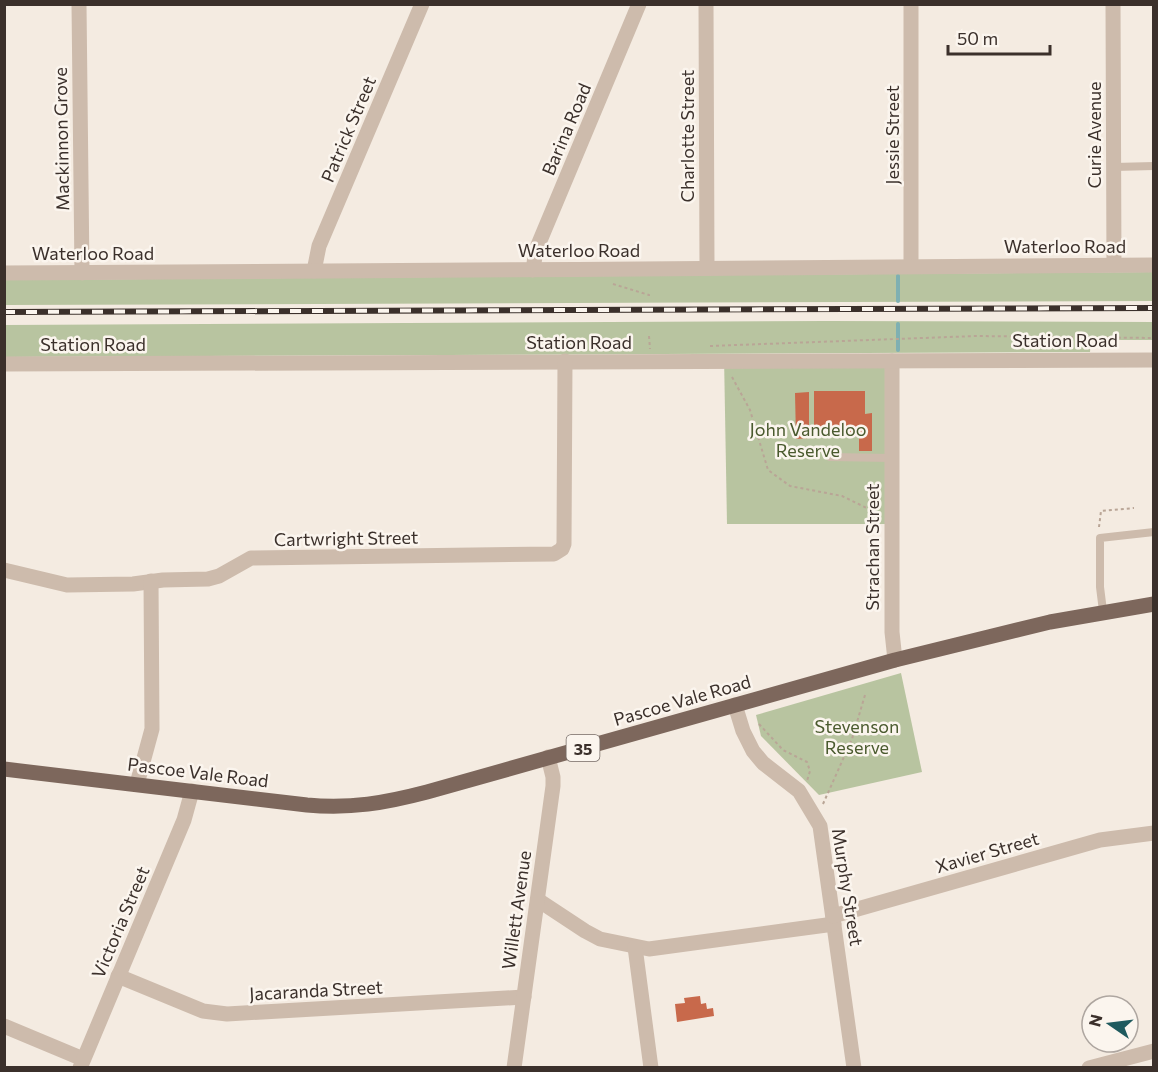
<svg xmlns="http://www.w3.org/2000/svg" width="1158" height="1072" font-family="Commissioner,sans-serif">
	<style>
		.green { fill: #b8c4a0 }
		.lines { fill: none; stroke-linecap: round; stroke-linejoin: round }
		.stream { stroke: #7fb0b2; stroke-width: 4 }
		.building { fill: #c8694b }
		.path { stroke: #b9a596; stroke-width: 2; stroke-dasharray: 3 3; stroke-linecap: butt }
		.service { stroke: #cdbbac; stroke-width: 8 }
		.minor { stroke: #cdbbac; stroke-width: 15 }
		.primary { stroke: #7d675c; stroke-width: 15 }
		.rail-casing { stroke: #3b302b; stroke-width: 6 }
		.rail { stroke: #fbf5ee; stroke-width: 4; stroke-dasharray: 11; stroke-linecap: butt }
		.labels { text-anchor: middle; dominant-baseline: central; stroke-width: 5; stroke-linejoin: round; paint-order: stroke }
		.shield { fill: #fbf5ee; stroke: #756b66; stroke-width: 1.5 }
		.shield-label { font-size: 16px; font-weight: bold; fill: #3b302b }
		.street-label { font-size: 18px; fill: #3b302b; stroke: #fbf5ee }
		.park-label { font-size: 18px; fill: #4a5a2e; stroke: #fbf5ee }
	</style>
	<rect width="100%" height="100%" fill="#f4ebe1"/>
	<g class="green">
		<path d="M1153 272 1154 301 5 305 4 280Z"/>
		<path d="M826 321 1153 322 1154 340H1091L1090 352 5 357 4 325Z"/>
		<path d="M889 354 893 524H727L724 356Z"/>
		<path d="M901 673 922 772 819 795 761 736 756 715Z"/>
	</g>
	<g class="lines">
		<g class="stream">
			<path d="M898 276V301"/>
			<path d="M898 350V324"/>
		</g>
	</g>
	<g class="building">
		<path d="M814 391H865V414L872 413V451H859V432H814Z"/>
		<path d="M809 392V438L796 439 795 393Z"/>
		<path d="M700 996 701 1004 706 1003 707 1009 713 1008 714 1016 677 1022 675 1004 685 1003 684 998Z"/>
	</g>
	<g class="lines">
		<g class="path">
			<path d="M613 284 649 295V296"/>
			<path d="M649 336 650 349"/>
			<path d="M710 346 976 336 1154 338"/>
			<path d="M732 377 750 410 768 470 790 486 842 496 879 514"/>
			<path d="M1099 527 1101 511 1134 508"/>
			<path d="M759 724 783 750 807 762 810 771 807 781"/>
			<path d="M823 804 852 739 865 695"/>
		</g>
		<g class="service">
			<path d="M1114 167 1154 166"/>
			<path d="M830 457 891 458"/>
			<path d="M1103 611 1100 587V538L1154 532"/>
		</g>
		<g class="minor">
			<path d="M79 4 82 273"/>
			<path d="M706 4 707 267"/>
			<path d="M911 4V266"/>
			<path d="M1113 4 1114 265"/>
			<path d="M533 270 536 250 639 4"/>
			<path d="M314 271 319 246 422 4"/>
			<path d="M4 273C388 272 770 267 1154 265"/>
			<path d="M892 361V632L895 660"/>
			<path d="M4 364 1154 360"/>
			<path d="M4 570 67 585 133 584 163 580 208 579 219 576 251 558 554 554 562 549 564 544 565 361"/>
			<path d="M735 705 743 731 753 751 763 763 799 791 820 826 854 1068"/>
			<path d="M137 784 152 729 151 581"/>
			<path d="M538 900 585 931 600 939 649 949 834 924"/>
			<path d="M833 916 1100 840 1154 833"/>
			<path d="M635 947 651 1068"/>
			<path d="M118 976 203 1011 227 1014 524 997"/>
			<path d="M4 1026 83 1059"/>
			<path d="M80 1068 184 820 192 791"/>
			<path d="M514 1068 553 786V777L548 757"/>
			<path d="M1089 1068 1154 1051"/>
		</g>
		<path class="primary" d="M4 769 307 805C351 809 385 803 427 792L895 660 1050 622 1154 604"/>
		<g class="rail-casing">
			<path id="rail" d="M4 312 1154 308"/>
		</g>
		<use href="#rail" class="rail"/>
	</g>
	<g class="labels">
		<rect class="shield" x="566.5" y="735" width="33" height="26" rx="4.5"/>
		<g class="shield-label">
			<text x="583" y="748">35</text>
		</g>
		<g class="street-label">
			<text transform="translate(348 129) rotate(-67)">Patrick Street</text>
			<text transform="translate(566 129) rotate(-67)">Barina Road</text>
			<text transform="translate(892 135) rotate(-90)">Jessie Street</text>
			<text transform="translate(1094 135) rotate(-90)">Curie Avenue</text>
			<text transform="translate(687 136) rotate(-90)">Charlotte Street</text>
			<text transform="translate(61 139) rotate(-91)">Mackinnon Grove</text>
			<text x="1065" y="246">Waterloo Road</text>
			<text x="579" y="250">Waterloo Road</text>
			<text x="93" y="253">Waterloo Road</text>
			<text x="1065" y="340">Station Road</text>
			<text x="579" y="342">Station Road</text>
			<text x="93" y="344">Station Road</text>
			<text transform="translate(346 538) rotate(-1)">Cartwright Street</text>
			<text transform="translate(872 547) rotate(-90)">Strachan Street</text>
			<text transform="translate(682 700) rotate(-16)">Pascoe Vale Road</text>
			<text transform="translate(198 772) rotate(7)">Pascoe Vale Road</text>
			<text transform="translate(987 852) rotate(-16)">Xavier Street</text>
			<text transform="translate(848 887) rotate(81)">Murphy Street</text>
			<text transform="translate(516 910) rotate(-82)">Willett Avenue</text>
			<text transform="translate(120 922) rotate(-67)">Victoria Street</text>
			<text transform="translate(316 990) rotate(-3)">Jacaranda Street</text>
		</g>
		<g class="park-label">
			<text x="808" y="429">John Vandeloo<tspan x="808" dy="21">Reserve</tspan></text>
			<text x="857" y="726">Stevenson<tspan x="857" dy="21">Reserve</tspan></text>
		</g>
	</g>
	<rect width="1158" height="1072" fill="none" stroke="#3b302b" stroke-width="12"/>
	<g transform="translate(1110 1024) rotate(284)"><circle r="28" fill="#fbf5ee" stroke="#aea6a0" stroke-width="1.5"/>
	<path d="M0-4.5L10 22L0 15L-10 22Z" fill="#1f5a5e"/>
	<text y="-9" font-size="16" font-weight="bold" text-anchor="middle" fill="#3b302b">N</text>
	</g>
	<path d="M948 45v9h102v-9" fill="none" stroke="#3b302b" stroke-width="3"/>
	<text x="957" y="45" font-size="18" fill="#3b302b" stroke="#fbf5ee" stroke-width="4.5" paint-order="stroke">50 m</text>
</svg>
